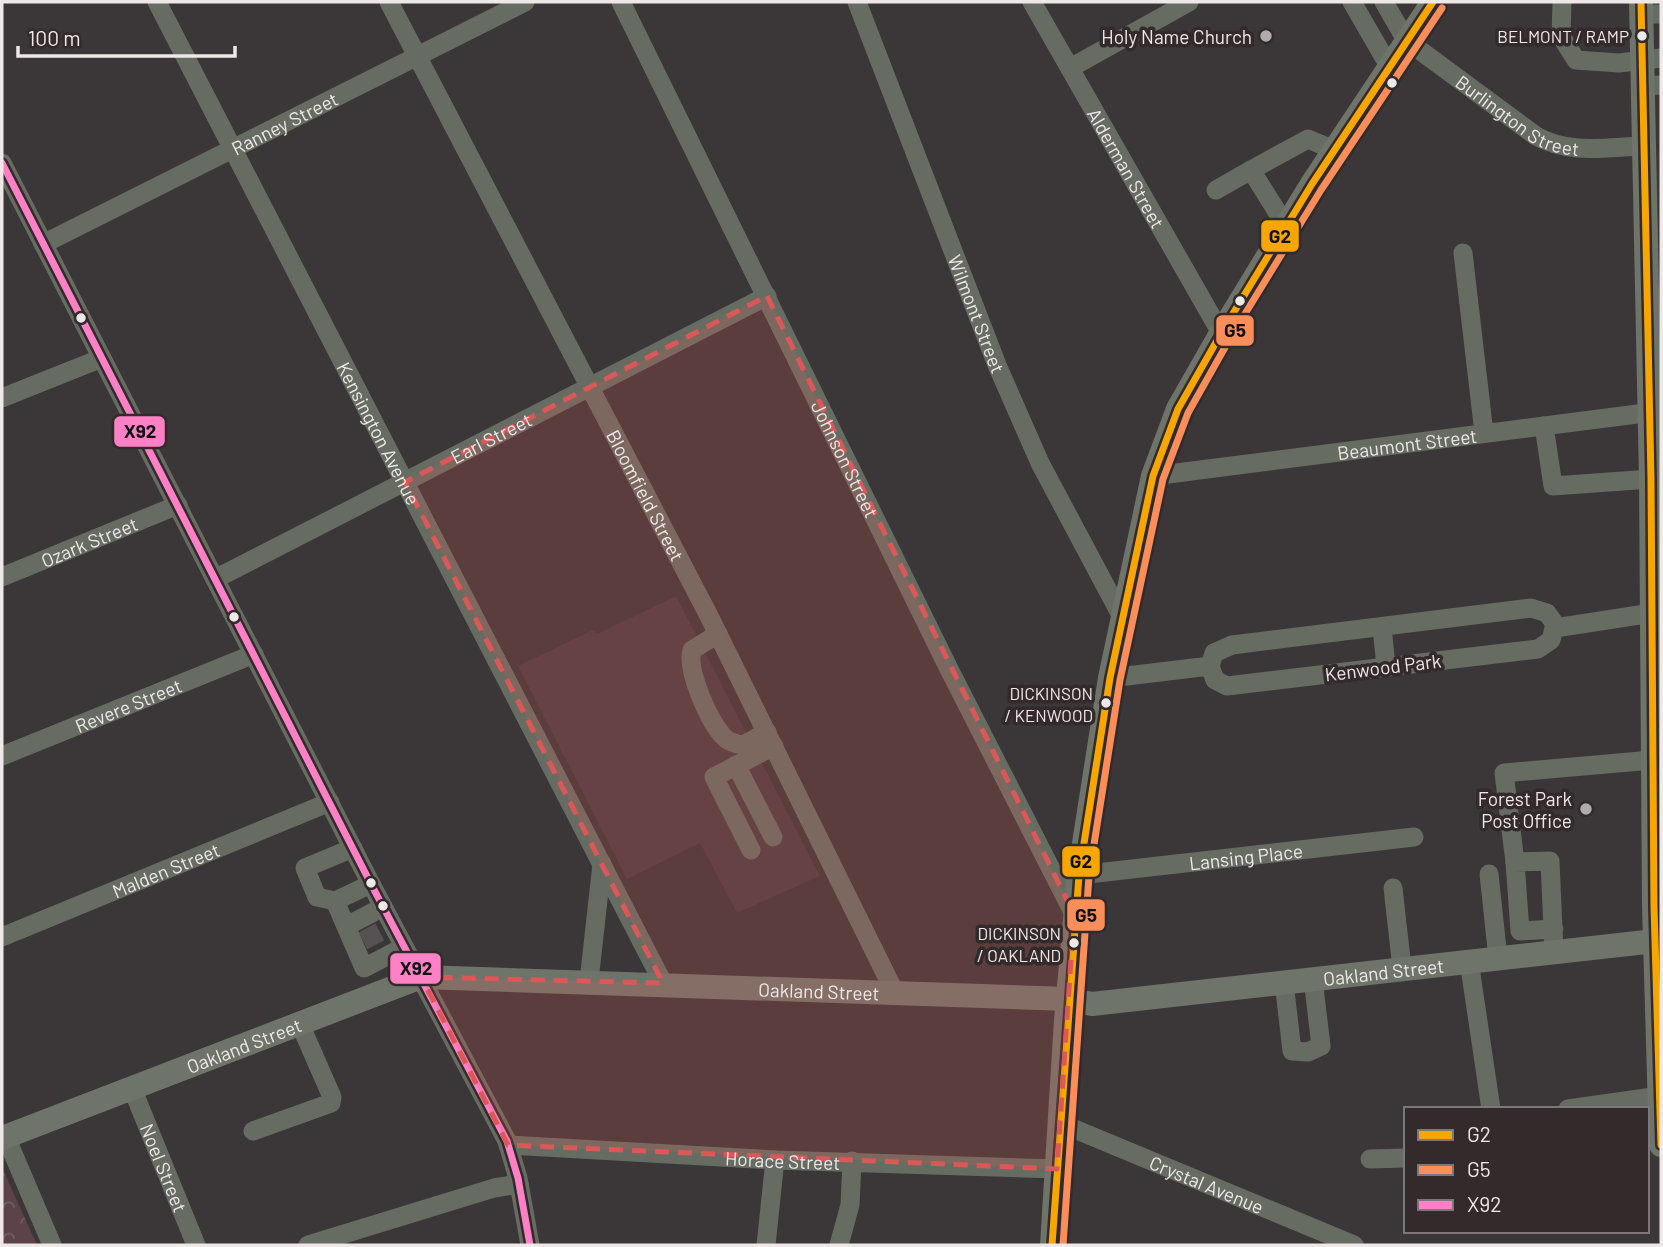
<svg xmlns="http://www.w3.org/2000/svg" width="1663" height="1247" font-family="Barlow,sans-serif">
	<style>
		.built { fill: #4a3c3f }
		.park { fill: url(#park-crowns) }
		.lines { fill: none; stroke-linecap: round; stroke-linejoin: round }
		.minor-tunnel { stroke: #565152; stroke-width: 19; stroke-dasharray: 19 10; stroke-linecap: butt }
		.minor { stroke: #666c62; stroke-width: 19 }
		.major { stroke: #6f746a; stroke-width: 24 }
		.bus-1-casing { stroke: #332a2c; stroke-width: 12 }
		.bus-2-casing { stroke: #332a2c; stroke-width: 12 }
		.bus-3-casing { stroke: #332a2c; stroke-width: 12 }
		.bus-1 { stroke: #f7a600; stroke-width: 7 }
		.bus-2 { stroke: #fa8e5a; stroke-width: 7 }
		.bus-3 { stroke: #ff80c5; stroke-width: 7 }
		.marked { fill: #dc5858; fill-opacity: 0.2; stroke: #dc5858; stroke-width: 5; stroke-dasharray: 14 9; stroke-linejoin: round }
		.poi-dot { fill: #afaaab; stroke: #332a2c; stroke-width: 2.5 }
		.bus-dot { fill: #eee8e9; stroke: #332a2c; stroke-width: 2.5 }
		.labels { text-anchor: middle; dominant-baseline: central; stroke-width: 7; stroke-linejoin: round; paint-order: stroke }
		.bus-label { font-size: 17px; fill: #eee8e9; stroke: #332a2c; text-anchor: end }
		.poi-label { font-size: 19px; fill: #eee8e9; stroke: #332a2c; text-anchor: end }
		.street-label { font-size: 19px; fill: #eee8e9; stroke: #332a2c }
		.line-badge { stroke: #332a2c; stroke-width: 2.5 }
		.pale-badge-label { font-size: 19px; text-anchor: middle; font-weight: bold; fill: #111 }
	</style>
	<defs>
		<pattern id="park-crowns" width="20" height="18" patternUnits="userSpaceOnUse" patternTransform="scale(1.75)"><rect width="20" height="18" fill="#5b4349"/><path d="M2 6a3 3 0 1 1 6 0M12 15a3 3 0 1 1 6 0" fill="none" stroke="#735e63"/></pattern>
	</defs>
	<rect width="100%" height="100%" fill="#3b3637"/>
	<path class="built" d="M676 596 820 876 737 913 700 843 627 879 518 666 593 630 597 634Z"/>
	<path class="park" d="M2 1168 37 1245H2Z"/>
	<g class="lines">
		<path class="minor-tunnel" d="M367 928 377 947"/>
		<g class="minor">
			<path id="s1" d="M157 2 663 983"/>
			<path id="s2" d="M389 2 708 614 896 995"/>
			<path id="s3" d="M621 2 948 667 1074 914"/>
			<path id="s4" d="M857 2 997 365 1040 463 1122 617"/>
			<path id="s5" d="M1032 2 1221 333"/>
			<path d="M1352 2 1389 66"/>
			<path id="s6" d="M1384 2 1406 40 1536 136C1570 155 1607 147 1643 146"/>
			<path d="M1562 2 1561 36 1576 60 1619 63 1661 58"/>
			<path d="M1641 14H1661"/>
			<path d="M1070 68 1189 2"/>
			<path d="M1642 86 1661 85"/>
			<path d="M2 163 371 884 507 1141 518 1178 530 1245"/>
			<path d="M1251 170 1308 139 1334 150"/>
			<path d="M1216 190 1251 170 1286 226"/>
			<path id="s7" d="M43 244 525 2"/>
			<path d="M1463 253 1484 433"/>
			<path d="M2 398 102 358"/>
			<path d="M1544 426 1553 486 1651 479"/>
			<path id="s8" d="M1153 476 1661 411"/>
			<path id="s9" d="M2 577 178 505"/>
			<path id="s10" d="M215 579 767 296"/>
			<path d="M1531 608 1547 613 1555 624 1551 640 1538 649 1227 686 1215 680 1210 666 1214 653 1232 645Z"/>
			<path d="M1382 627 1386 667"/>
			<path d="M1555 628 1652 613 1661 616"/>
			<path d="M718 634 692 650C686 670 709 721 723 736 728 742 735 744 743 745L767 732"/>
			<path d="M1110 678 1210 666"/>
			<path id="s11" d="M2 756 254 654"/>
			<path d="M736 765 773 837"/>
			<path d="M353 848 305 868 317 897 335 901 371 884"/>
			<path d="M751 850 714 777 774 746"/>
			<path d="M1515 862 1504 773 1652 760"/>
			<path d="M1489 874 1498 958"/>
			<path id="s12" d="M1079 875 1414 837"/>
			<path d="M1393 888 1402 968"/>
			<path d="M335 901 364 968 404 947"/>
			<path d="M347 926 383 907"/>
			<path id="s13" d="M2 937 330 802"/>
			<path d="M1554 952 1550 861 1515 862 1520 931 1554 929"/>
			<path d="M1469 961 1491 1109"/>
			<path d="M589 981 602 864"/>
			<path d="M1284 982 1292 1051 1308 1052 1321 1046 1313 979"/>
			<path id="s14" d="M132 1088 196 1245"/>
			<path d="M1568 1109 1660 1096"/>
			<path id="s15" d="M1060 1123 1354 1245"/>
			<path d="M253 1131 331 1103 332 1097 300 1024"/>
			<path d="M6 1137 52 1245"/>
			<path id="s16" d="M508 1145 775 1160 1057 1169"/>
			<path d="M1370 1159 1406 1158"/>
			<path d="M308 1245 494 1188 519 1184"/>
			<path d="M766 1245 775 1160"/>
			<path d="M839 1245 850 1205 852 1161"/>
		</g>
		<g class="major">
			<path d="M1641 2 1651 479 1654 906 1661 1145"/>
			<path id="s17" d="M2 1138 421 977 1067 999 1092 1004 1655 941 1661 937"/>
			<path d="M1052 1245 1066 1020 1079 875 1110 678 1153 476 1178 409 1223 330 1312 184 1433 2"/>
		</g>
		<g class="bus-1-casing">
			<g id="bus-1">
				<path d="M1641 2 1651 479 1654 906 1661 1145"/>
				<path d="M1052 1245 1079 875 1110 678 1153 476 1178 409 1223 330 1312 184 1433 2"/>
			</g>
		</g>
		<g class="bus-2-casing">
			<path id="bus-2" d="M1063 1245 1089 876 1120 680 1163 479 1188 413 1232 335 1321 190 1442 8"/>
		</g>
		<g class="bus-3-casing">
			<path id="bus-3" d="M2 163 371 884 507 1141 518 1178 530 1245"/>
		</g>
		<use href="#bus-1" class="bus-1"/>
		<use href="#bus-2" class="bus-2"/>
		<use href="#bus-3" class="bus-3"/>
	</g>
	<path class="marked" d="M767 296 1074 914 1057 1169 508 1145 421 977 663 983 405 482Z"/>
	<g class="poi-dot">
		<circle cx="1266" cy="36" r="7"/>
		<circle cx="1586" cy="809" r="7"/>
	</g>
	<g class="bus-dot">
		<circle cx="1642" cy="36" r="6"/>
		<circle cx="1392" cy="83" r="6"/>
		<circle cx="1240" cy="301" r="6"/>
		<circle cx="81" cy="318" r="6"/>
		<circle cx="234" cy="617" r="6"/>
		<circle cx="1106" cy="703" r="6"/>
		<circle cx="371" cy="883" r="6"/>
		<circle cx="383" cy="906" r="6"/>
		<circle cx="1074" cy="943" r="6"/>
	</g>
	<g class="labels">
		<g class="bus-label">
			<text x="1629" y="36">BELMONT / RAMP</text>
			<text x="1093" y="693">DICKINSON<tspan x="1093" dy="22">/ KENWOOD</tspan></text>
			<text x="1061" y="933">DICKINSON<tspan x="1061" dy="22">/ OAKLAND</tspan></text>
		</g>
		<g class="poi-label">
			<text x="1252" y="36">Holy Name Church</text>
			<text x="1572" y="798">Forest Park<tspan x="1572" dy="22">Post Office</tspan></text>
		</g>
		<g class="street-label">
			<text stroke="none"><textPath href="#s6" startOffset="180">Burlington Street</textPath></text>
			<text stroke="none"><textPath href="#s7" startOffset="270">Ranney Street</textPath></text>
			<text stroke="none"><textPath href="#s5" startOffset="191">Alderman Street</textPath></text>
			<text stroke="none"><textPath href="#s4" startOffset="334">Wilmont Street</textPath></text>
			<text stroke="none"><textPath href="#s1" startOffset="485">Kensington Avenue</textPath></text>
			<text stroke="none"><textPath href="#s10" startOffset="310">Earl Street</textPath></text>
			<text stroke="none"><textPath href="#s8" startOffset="256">Beaumont Street</textPath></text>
			<text stroke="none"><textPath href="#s3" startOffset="509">Johnson Street</textPath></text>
			<text stroke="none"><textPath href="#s2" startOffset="556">Bloomfield Street</textPath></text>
			<text stroke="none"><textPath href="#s9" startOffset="94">Ozark Street</textPath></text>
			<text transform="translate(1383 667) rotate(-7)">Kenwood Park</text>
			<text stroke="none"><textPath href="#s11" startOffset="136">Revere Street</textPath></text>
			<text stroke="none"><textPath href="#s12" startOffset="168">Lansing Place</textPath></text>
			<text stroke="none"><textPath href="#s13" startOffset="177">Malden Street</textPath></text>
			<text stroke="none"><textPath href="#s17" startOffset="1414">Oakland Street</textPath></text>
			<text stroke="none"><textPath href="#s17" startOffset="847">Oakland Street</textPath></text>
			<text stroke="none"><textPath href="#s17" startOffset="259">Oakland Street</textPath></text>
			<text stroke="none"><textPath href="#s16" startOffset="275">Horace Street</textPath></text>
			<text stroke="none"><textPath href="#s14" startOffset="86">Noel Street</textPath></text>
			<text stroke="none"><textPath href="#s15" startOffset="159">Crystal Avenue</textPath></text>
		</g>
	</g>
	<g class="line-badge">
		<rect x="1260" y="219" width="40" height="34" rx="7" fill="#f7a600"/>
		<rect x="1215" y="314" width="40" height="33" rx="7" fill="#fa8e5a"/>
		<rect x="113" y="415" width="53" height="33" rx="7" fill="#ff80c5"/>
		<rect x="1061" y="845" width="40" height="33" rx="7" fill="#f7a600"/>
		<rect x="1066" y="898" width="40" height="34" rx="7" fill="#fa8e5a"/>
		<rect x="389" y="952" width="53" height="33" rx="7" fill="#ff80c5"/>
	</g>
	<g class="pale-badge-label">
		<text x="1280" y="243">G2</text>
		<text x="1235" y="337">G5</text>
		<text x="140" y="438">X92</text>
		<text x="1081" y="868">G2</text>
		<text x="1086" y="922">G5</text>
		<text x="416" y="975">X92</text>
	</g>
	<rect width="1663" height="1247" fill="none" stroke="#eee8e9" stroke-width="7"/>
	<rect x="1404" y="1107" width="245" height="126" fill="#332a2c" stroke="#7e7678" stroke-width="2"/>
	<rect x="1418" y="1130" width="35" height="10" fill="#f7a600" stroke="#7e7678" stroke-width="2"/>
	<text x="1467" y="1142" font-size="21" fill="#eee8e9">G2</text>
	<rect x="1418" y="1165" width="35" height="10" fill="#fa8e5a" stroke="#7e7678" stroke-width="2"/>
	<text x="1467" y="1177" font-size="21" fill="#eee8e9">G5</text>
	<rect x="1418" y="1200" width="35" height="10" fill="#ff80c5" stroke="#7e7678" stroke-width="2"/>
	<text x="1467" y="1212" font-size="21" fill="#eee8e9">X92</text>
	<path d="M18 46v10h217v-10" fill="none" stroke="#eee8e9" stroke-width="3.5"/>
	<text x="28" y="46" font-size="21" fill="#eee8e9" stroke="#332a2c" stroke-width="5" paint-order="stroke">100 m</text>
</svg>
